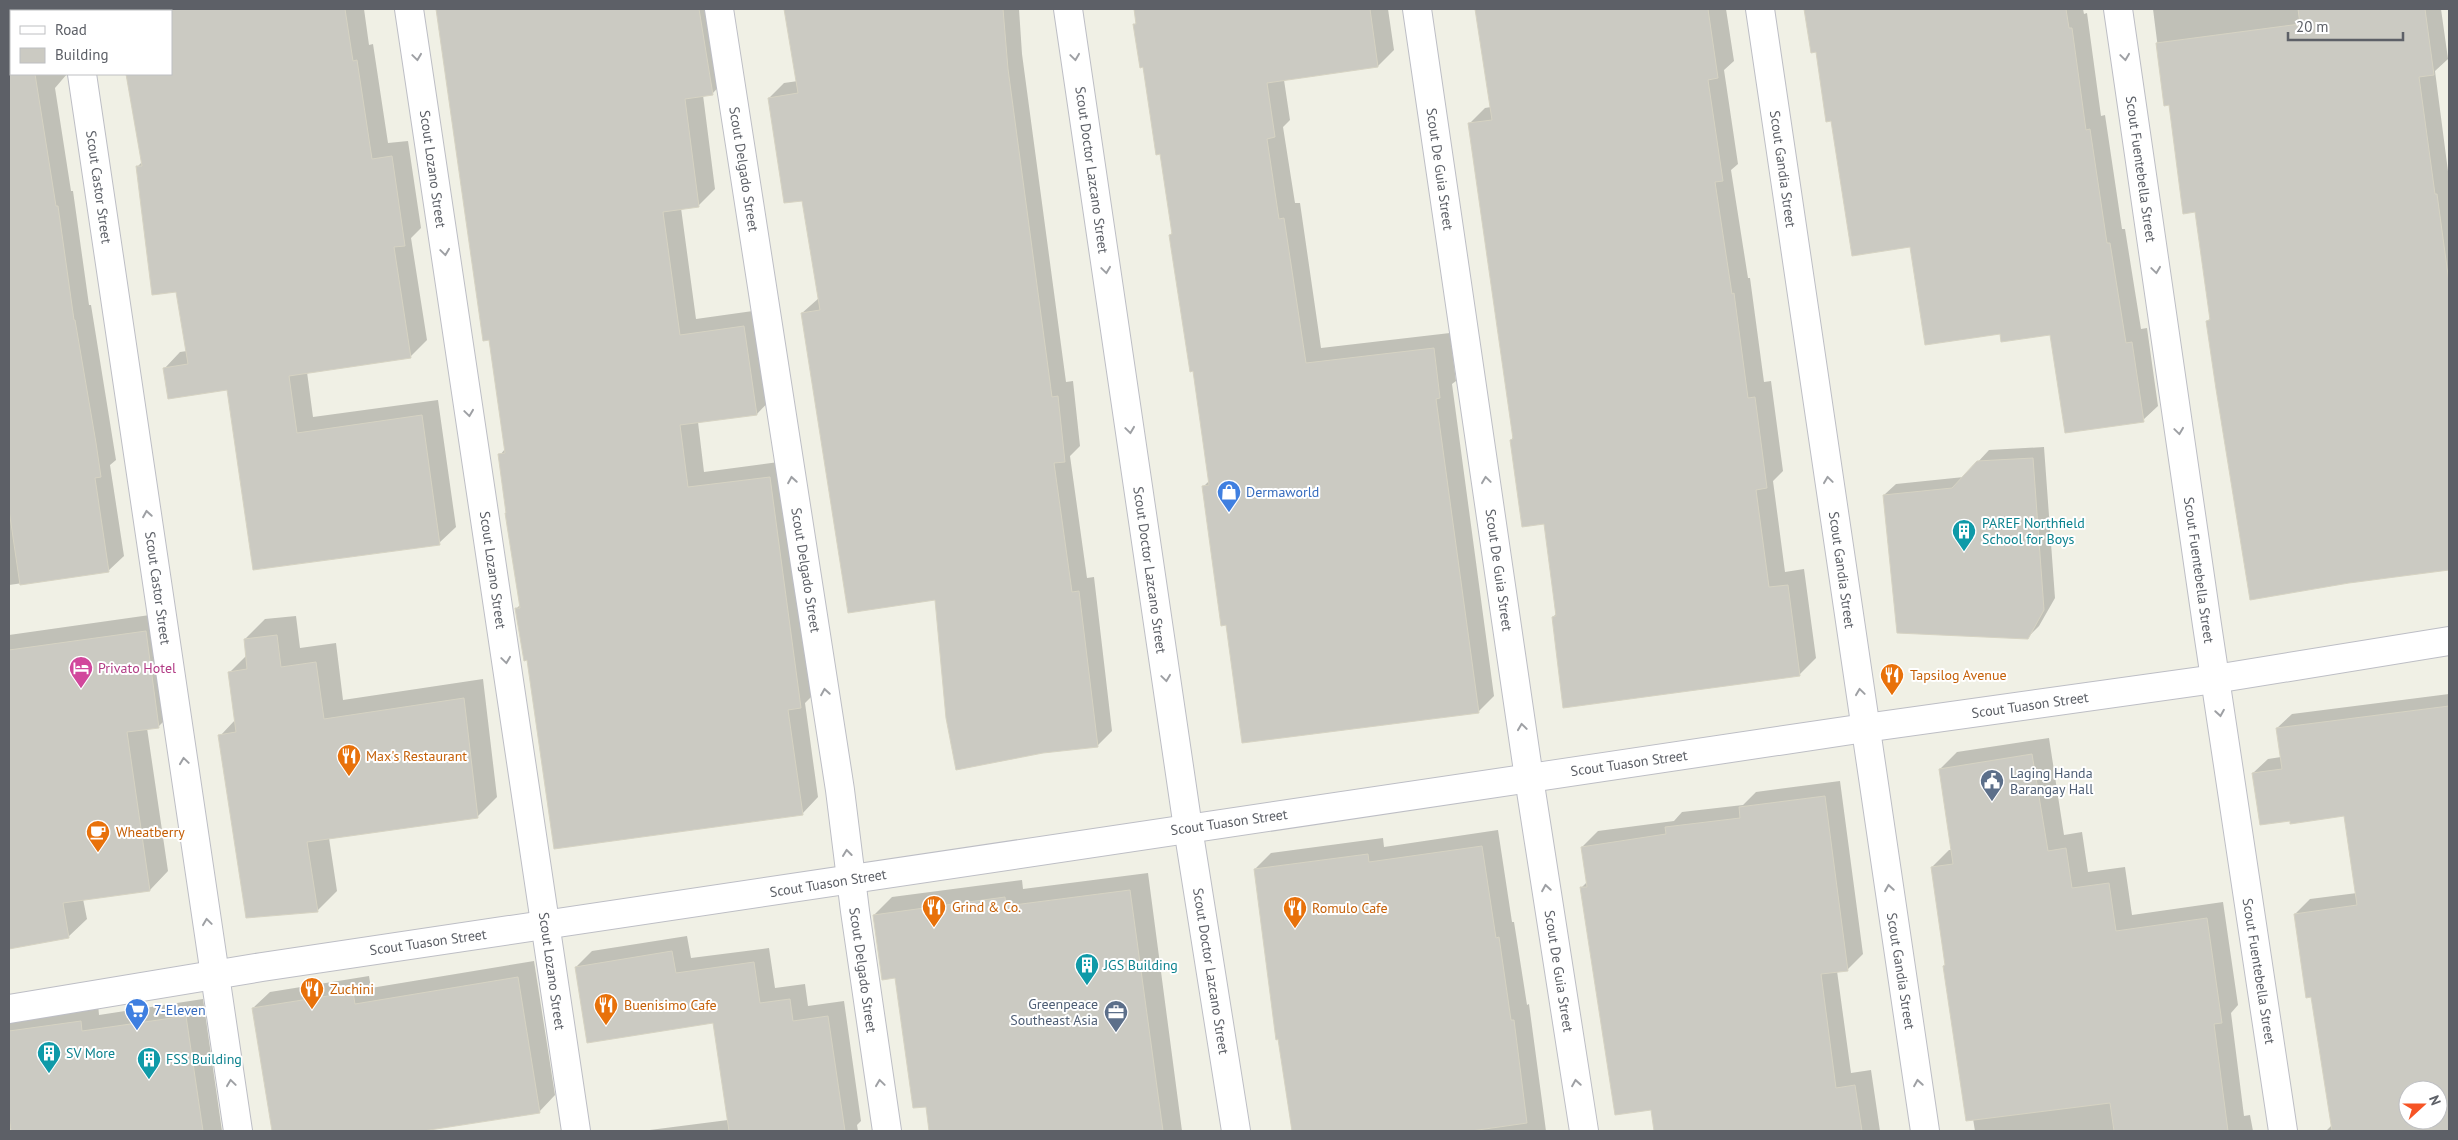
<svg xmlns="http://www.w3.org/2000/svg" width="2458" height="1140" font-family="'PT Sans',sans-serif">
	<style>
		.shadow { fill: #0003; fill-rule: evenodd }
		.building { fill: #cbcac2; stroke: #d6d3c3; fill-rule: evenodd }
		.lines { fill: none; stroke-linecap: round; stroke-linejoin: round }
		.minor-casing { stroke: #bdbec5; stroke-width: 30 }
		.minor { stroke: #fff; stroke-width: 28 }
		.oneway { stroke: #9ea0a4 }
		.labels { text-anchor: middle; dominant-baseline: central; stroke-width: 4; stroke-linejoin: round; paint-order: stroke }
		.street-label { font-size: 14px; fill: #5d6067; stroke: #fff }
		.shop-label { font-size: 14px; fill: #366cbe; stroke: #fff; text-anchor: start }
		.culture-label { font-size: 14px; fill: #0d838f; stroke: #fff; text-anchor: start }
		.hotel-label { font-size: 14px; fill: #b23c85; stroke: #fff; text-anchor: start }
		.food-label { font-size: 14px; fill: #c56008; stroke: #fff; text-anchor: start }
		.service-label { font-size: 14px; fill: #4e5e75; stroke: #fff; text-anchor: start }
	</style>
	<rect width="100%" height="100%" fill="#f0f0e5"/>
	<g class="shadow">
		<path d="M9 9H57V11H11V74H67L55 88 71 191H73L89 305H91L116 460 110 465 124 556 108 571 9 585Z"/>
		<path d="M116 9H364L369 45 373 44 388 143 408 141 421 228 411 238 427 340 410 357 307 372 313 417 438 400 456 527 439 543 228 388 164 369 180 352 187 351 177 291 137 167 142 162 126 74H171V11H116Z"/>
		<path d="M439 9H718L728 77 712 94 703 95 715 189 698 206 681 208 696 319 760 310 773 397 757 414 698 422 704 472 786 461 817 691 805 703 818 797 802 814 528 659 516 609 520 605 500 455 505 449 490 339 484 340Z"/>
		<path d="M785 9H1019L1022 54 1066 382 1073 381 1080 446 1070 456 1087 578 1094 577 1112 731 1097 746 937 599 802 313 819 298 803 199 769 98 784 83 798 81Z"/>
		<path d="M1135 9H1388L1394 50 1378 66 1284 80 1290 120 1283 127 1295 203H1300L1321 348 1450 333 1456 381 1452 384 1494 696 1478 712 1227 623 1203 487 1210 480 1194 370 1170 235 1173 232 1161 153 1134 25 1137 22Z"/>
		<path d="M1477 9H1726L1734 61 1724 70 1738 164 1731 170 1748 278H1750L1764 382 1771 381 1783 471 1773 481 1785 572 1804 569 1816 658 1800 674 1553 617 1557 613 1545 522 1511 440 1514 436 1469 124 1485 108 1491 107Z"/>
		<path d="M1806 9H2083L2084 14 2087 13 2101 116 2105 115 2122 229H2125L2141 329 2147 328 2158 406 2143 420 2051 333H2001L1911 246 1832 120 1817 51 1812 52Z"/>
		<path d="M2153 9H2441L2448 59 2435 71 2449 179V569L2348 582 2207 321 2211 318 2196 211 2170 104H2165Z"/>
		<path d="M2044 447 2055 598 2039 626 2027 638 1884 495 1896 484 1964 477 1989 450Z"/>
		<path d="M164 613 177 708 159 726 147 728 168 871 150 890 83 899 87 919 68 937 9 947V635Z"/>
		<path d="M296 616 300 648 336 643 343 700 483 679 497 797 477 817 329 838 337 891 317 911 220 736 236 719 230 672 247 655 245 639 265 619Z"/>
		<path d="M2449 694V1131H2326L2332 1125 2313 995 2295 914 2310 899 2357 893 2345 815 2291 819 2253 773 2268 759 2281 757 2277 728 2292 714ZM2408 1090H2438V1120H2408Z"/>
		<path d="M2049 738 2064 835 2082 832 2088 872 2125 867 2132 915 2223 902 2238 1005 2231 1013 2244 1116 2250 1115 2253 1131H1975L1932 867 1949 850H1953L1940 769 1957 752Z"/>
		<path d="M1840 781 1863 954 1847 970 1837 971 1851 1073 1871 1070 1880 1131H1656L1652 1108 1581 888 1587 882 1582 847 1598 831 1674 821 1682 812 1743 805 1756 792Z"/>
		<path d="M1498 830 1512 922H1514L1527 1005 1529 1004 1546 1131H1292L1255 869 1271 853 1383 838 1384 847Z"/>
		<path d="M1148 873 1182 1131H930L927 1105 897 977 874 915 892 897 1022 880 1023 889Z"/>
		<path d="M687 936 691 958 769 948 775 988 805 984 808 1006 844 1001 861 1121 857 1125 858 1131H642L728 1120 714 1022 576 967 592 951Z"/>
		<path d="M534 961 555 1095 539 1112 415 1131H274L253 1008 270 992 369 976 371 988Z"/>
		<path d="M203 999 222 1131H12L9 1107V1023L15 1016 98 1004 99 1015Z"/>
	</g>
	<g class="building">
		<path d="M171 9H345L353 61 357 60 372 159 392 156 405 246 394 247 411 358 289 376 297 433 422 415 440 545 253 570 227 390 168 399 163 368 188 364 176 292 152 295 136 166H142L126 74H171Z"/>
		<path d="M436 9H699L713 95 685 99 699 207 663 212 680 335 744 326 757 415 680 425 688 487 770 477 801 708 788 710 803 815 554 849 527 660 524 661 515 608H520L505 513H506L498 454 505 453 489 340 483 341Z"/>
		<path d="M784 9H1003L1008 69 1052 397 1058 396 1065 462 1054 463 1072 592 1079 591 1098 747 1043 753 956 770 946 718 935 600 848 613 801 313 820 310 802 201 784 203 768 98 798 93Z"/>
		<path d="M1134 9H1370L1378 67 1267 83 1275 137 1267 139 1279 219 1284 218 1306 363 1434 348 1440 398 1436 399 1479 713 1242 743 1226 625 1221 626 1202 486 1209 485 1193 371 1190 372 1169 235 1172 234 1160 154 1156 155 1143 67 1140 68 1133 24H1136Z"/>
		<path d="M1475 9H1708L1718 78 1708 80 1723 181 1715 182 1732 294 1734 293 1748 398 1755 397 1767 488 1756 490 1769 587 1788 585 1800 676 1563 708 1552 617 1556 616 1544 524 1522 527 1510 440 1513 439 1468 123 1492 120Z"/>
		<path d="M1804 9H2066L2069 28H2072L2086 130 2090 129 2107 243H2110L2126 343 2132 342 2144 422 2065 433 2050 335 2001 342 2000 334 1925 345 1910 247 1852 256 1831 121 1826 122 1816 52 1811 53Z"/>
		<path d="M2298 9H2425L2434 75 2419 77 2435 194H2437L2449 282V570L2349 583 2250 600 2216 389 2206 321 2210 320 2195 212 2183 214 2169 105 2164 106 2156 43 2300 24Z"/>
		<path d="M9 18H11V74H35L56 206H58L74 320H75L96 443 101 477 95 478 109 572 20 585 9 510Z"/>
		<path d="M2033 458 2044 610 2028 639 1897 633 1883 495 1952 488 1977 461Z"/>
		<path d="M146 631 159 728 127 732 150 891 63 903 69 938 9 949V650Z"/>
		<path d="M277 635 281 667 316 662 324 719 464 698 478 818 307 842 318 912 246 918 218 735 236 732 228 672 247 669 244 639Z"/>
		<path d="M2449 706V1131H2332L2311 997 2306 998 2294 914 2357 905 2344 816 2290 824V821L2260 825 2252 773 2282 769 2276 728ZM2408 1090H2438V1120H2408Z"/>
		<path d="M2032 754 2048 851 2066 848 2072 888 2109 883 2116 931 2207 918 2222 1023 2214 1024 2228 1131H2114L2110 1103 1966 1121 1943 966 1945 965 1931 867 1953 864 1939 769Z"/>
		<path d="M1825 796 1848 971 1821 974 1836 1088 1855 1085 1862 1131H1654L1651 1110 1615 1115 1580 887H1587L1581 847 1666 834 1665 827 1740 818 1739 807Z"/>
		<path d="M1482 846 1496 938 1499 937 1511 1020H1514L1527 1123 1471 1131H1292L1278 1039 1276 1040 1254 869 1368 854 1369 862Z"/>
		<path d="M1130 890 1163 1131H929L926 1107 913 1108 895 978 882 980 873 915 1005 897 1006 906Z"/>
		<path d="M672 951 676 973 754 962 760 1003 790 999 793 1021 828 1016 845 1131H729L713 1023 587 1043 575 967Z"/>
		<path d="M518 977 540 1113 423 1131H272L252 1008 353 992 355 1004Z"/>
		<path d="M186 1016 203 1131H11L9 1116V1031L81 1021 82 1031Z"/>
	</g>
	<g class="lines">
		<g class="minor-casing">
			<g id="minor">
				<path d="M73 9V11"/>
				<path d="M409 9 576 1131"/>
				<path d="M719 9 840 790 855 911 887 1131"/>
				<path d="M1068 9 1188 828 1236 1131"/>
				<path d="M1417 9 1529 778 1584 1131"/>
				<path d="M1760 9 1925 1131"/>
				<path d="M2118 9 2207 625 2283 1131"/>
				<path d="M82 74 238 1131"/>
				<path d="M9 1009 262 967 1865 728 2215 679 2449 641"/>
			</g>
		</g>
		<use href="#minor" class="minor"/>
	</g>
	<defs><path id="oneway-chevron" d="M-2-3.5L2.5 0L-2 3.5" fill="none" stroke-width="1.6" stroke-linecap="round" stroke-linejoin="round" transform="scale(1.25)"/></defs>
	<g class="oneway">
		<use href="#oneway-chevron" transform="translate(417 57) rotate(82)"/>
		<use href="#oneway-chevron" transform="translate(1075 57) rotate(82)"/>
		<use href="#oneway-chevron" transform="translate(2125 57) rotate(82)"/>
		<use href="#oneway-chevron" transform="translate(445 252) rotate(82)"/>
		<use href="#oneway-chevron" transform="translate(1106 270) rotate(82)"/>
		<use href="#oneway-chevron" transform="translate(2156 270) rotate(82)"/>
		<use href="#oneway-chevron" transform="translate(469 413) rotate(82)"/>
		<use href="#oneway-chevron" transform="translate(1130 430) rotate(82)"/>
		<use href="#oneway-chevron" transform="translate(2179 431) rotate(82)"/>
		<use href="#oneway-chevron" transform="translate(792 480) rotate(-99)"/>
		<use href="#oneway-chevron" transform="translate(1486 480) rotate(-98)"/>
		<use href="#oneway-chevron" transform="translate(1828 480) rotate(-98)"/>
		<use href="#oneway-chevron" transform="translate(147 514) rotate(-99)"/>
		<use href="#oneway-chevron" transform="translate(506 660) rotate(82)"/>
		<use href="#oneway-chevron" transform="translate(1166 678) rotate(82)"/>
		<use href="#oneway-chevron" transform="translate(825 692) rotate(-99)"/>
		<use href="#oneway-chevron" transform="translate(1860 692) rotate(-98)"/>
		<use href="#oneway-chevron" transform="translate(2220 713) rotate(81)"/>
		<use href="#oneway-chevron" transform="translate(1522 727) rotate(-98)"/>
		<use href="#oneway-chevron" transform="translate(184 761) rotate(-98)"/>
		<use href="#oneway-chevron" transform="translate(847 853) rotate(-97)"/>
		<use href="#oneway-chevron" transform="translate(1546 888) rotate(-99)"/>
		<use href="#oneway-chevron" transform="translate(1889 888) rotate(-99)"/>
		<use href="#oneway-chevron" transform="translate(207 922) rotate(-98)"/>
		<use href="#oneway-chevron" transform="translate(231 1083) rotate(-98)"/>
		<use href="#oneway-chevron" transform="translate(880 1083) rotate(-98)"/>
		<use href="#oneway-chevron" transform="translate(1576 1083) rotate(-99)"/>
		<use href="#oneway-chevron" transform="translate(1918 1083) rotate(-99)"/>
	</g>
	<defs>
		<g id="shop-pin" transform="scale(1.25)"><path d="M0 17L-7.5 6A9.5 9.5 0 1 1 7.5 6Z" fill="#3f7fe0" stroke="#fff"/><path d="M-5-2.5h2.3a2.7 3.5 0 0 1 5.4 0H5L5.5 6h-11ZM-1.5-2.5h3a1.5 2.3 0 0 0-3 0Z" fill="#fff"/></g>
		<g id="building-pin" transform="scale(1.25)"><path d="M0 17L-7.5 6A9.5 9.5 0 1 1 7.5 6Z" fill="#0f9aa8" stroke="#fff"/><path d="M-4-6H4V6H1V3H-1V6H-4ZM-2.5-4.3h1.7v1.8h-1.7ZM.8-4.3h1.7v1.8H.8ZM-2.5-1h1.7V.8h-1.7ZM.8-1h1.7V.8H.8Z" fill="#fff"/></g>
		<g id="hotel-pin" transform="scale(1.25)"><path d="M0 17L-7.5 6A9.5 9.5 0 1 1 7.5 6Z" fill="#d1479c" stroke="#fff"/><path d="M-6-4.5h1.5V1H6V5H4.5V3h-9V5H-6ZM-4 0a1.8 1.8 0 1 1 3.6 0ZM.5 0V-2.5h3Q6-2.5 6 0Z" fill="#fff"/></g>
		<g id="restaurant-pin" transform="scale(1.25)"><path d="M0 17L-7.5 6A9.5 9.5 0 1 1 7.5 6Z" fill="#e8710a" stroke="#fff"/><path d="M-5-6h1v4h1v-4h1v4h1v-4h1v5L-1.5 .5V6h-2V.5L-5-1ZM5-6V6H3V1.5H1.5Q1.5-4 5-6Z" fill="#fff"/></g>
		<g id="civic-pin" transform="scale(1.25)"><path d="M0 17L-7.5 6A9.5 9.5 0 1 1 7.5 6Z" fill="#5c6f8a" stroke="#fff"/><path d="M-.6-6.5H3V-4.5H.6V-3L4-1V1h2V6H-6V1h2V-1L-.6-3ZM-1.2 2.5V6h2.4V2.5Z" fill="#fff"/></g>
		<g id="cafe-pin" transform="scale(1.25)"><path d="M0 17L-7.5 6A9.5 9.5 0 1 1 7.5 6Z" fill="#e8710a" stroke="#fff"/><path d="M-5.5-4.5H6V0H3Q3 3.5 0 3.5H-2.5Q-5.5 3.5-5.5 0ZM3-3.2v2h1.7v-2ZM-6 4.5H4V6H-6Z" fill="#fff"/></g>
		<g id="supermarket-pin" transform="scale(1.25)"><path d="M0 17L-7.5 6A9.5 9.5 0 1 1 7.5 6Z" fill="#3f7fe0" stroke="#fff"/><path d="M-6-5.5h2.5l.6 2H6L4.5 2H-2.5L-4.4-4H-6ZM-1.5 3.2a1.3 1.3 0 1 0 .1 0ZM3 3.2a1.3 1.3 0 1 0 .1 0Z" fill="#fff"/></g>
		<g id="office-pin" transform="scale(1.25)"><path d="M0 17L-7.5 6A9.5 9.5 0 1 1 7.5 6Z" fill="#5c6f8a" stroke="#fff"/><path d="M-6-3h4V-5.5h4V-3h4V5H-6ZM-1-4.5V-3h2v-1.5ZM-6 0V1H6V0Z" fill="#fff"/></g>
	</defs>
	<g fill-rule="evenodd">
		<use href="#shop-pin" x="1229" y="492"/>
		<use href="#building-pin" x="1964" y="531"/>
		<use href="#hotel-pin" x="81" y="668"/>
		<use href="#restaurant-pin" x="1892" y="675"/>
		<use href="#restaurant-pin" x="349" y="756"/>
		<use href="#civic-pin" x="1992" y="781"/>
		<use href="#cafe-pin" x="98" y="832"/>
		<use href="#restaurant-pin" x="934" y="907"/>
		<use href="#restaurant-pin" x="1295" y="908"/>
		<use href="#building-pin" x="1087" y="965"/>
		<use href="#restaurant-pin" x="312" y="989"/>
		<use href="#restaurant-pin" x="606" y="1005"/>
		<use href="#supermarket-pin" x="137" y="1010"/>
		<use href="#office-pin" x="1116" y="1012"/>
		<use href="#building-pin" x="49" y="1053"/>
		<use href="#building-pin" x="149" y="1059"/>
	</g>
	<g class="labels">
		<g class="street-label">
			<text transform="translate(433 169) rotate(82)">Scout Lozano Street</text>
			<text transform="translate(744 169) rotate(81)">Scout Delgado Street</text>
			<text transform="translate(1440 169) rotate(82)">Scout De Guia Street</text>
			<text transform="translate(1783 169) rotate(82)">Scout Gandia Street</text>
			<text transform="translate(2141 169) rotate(82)">Scout Fuentebella Street</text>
			<text transform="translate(1092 170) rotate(82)">Scout Doctor Lazcano Street</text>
			<text transform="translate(99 187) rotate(82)">Scout Castor Street</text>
			<text transform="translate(493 570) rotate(82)">Scout Lozano Street</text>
			<text transform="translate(806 570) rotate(81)">Scout Delgado Street</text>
			<text transform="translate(1150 570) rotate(82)">Scout Doctor Lazcano Street</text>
			<text transform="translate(1499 570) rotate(82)">Scout De Guia Street</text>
			<text transform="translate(1842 570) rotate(82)">Scout Gandia Street</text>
			<text transform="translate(2199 570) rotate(82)">Scout Fuentebella Street</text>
			<text transform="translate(158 588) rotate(82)">Scout Castor Street</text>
			<text transform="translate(2030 705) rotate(-8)">Scout Tuason Street</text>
			<text transform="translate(1629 763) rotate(-8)">Scout Tuason Street</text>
			<text transform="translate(1229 822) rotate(-8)">Scout Tuason Street</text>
			<text transform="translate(828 883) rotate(-9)">Scout Tuason Street</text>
			<text transform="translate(428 942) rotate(-8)">Scout Tuason Street</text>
			<text transform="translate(863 970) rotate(82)">Scout Delgado Street</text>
			<text transform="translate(552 971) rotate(82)">Scout Lozano Street</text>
			<text transform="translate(1211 971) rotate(81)">Scout Doctor Lazcano Street</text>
			<text transform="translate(1559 971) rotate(81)">Scout De Guia Street</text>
			<text transform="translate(1901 971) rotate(81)">Scout Gandia Street</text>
			<text transform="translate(2259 971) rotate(81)">Scout Fuentebella Street</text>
		</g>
		<g class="shop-label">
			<text x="1246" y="492">Dermaworld</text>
			<text x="154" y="1010">7-Eleven</text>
		</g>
		<g class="culture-label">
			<text x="1982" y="523">PAREF Northfield<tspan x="1982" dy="16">School for Boys</tspan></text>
			<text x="1104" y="965">JGS Building</text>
			<text x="66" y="1053">SV More</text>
			<text x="166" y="1059">FSS Building</text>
		</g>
		<g class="hotel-label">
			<text x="98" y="668">Privato Hotel</text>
		</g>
		<g class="food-label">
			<text x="1910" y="675">Tapsilog Avenue</text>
			<text x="366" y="756">Max's Restaurant</text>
			<text x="116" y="832">Wheatberry</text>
			<text x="952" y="907">Grind &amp; Co.</text>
			<text x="1312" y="908">Romulo Cafe</text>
			<text x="330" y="989">Zuchini</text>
			<text x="624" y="1005">Buenisimo Cafe</text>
		</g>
		<g class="service-label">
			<text x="2010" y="773">Laging Handa<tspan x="2010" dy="16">Barangay Hall</tspan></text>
			<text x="1098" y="1004" text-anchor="end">Greenpeace<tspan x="1098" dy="16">Southeast Asia</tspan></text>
		</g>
	</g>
	<rect width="2458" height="1140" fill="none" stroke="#5d6067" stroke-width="20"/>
	<rect x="10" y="10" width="162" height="65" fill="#ffffff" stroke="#bebfc2"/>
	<rect x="20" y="26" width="25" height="8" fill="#ffffff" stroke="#bebfc2"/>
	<text x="55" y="35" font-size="15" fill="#5d6067">Road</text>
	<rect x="20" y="48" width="25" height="15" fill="#cbcac2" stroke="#bebfc2"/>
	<text x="55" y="60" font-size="15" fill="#5d6067">Building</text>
	<g transform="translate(2423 1105) rotate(69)"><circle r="24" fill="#ffffff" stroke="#bebfc2"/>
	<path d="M0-4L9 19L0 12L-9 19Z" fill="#f65425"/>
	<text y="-8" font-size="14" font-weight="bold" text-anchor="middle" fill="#5d6067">N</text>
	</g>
	<path d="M2288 32v8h115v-8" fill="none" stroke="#5d6067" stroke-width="2.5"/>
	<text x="2296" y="32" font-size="15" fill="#5d6067" stroke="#ffffff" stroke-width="4" paint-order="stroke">20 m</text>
</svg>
